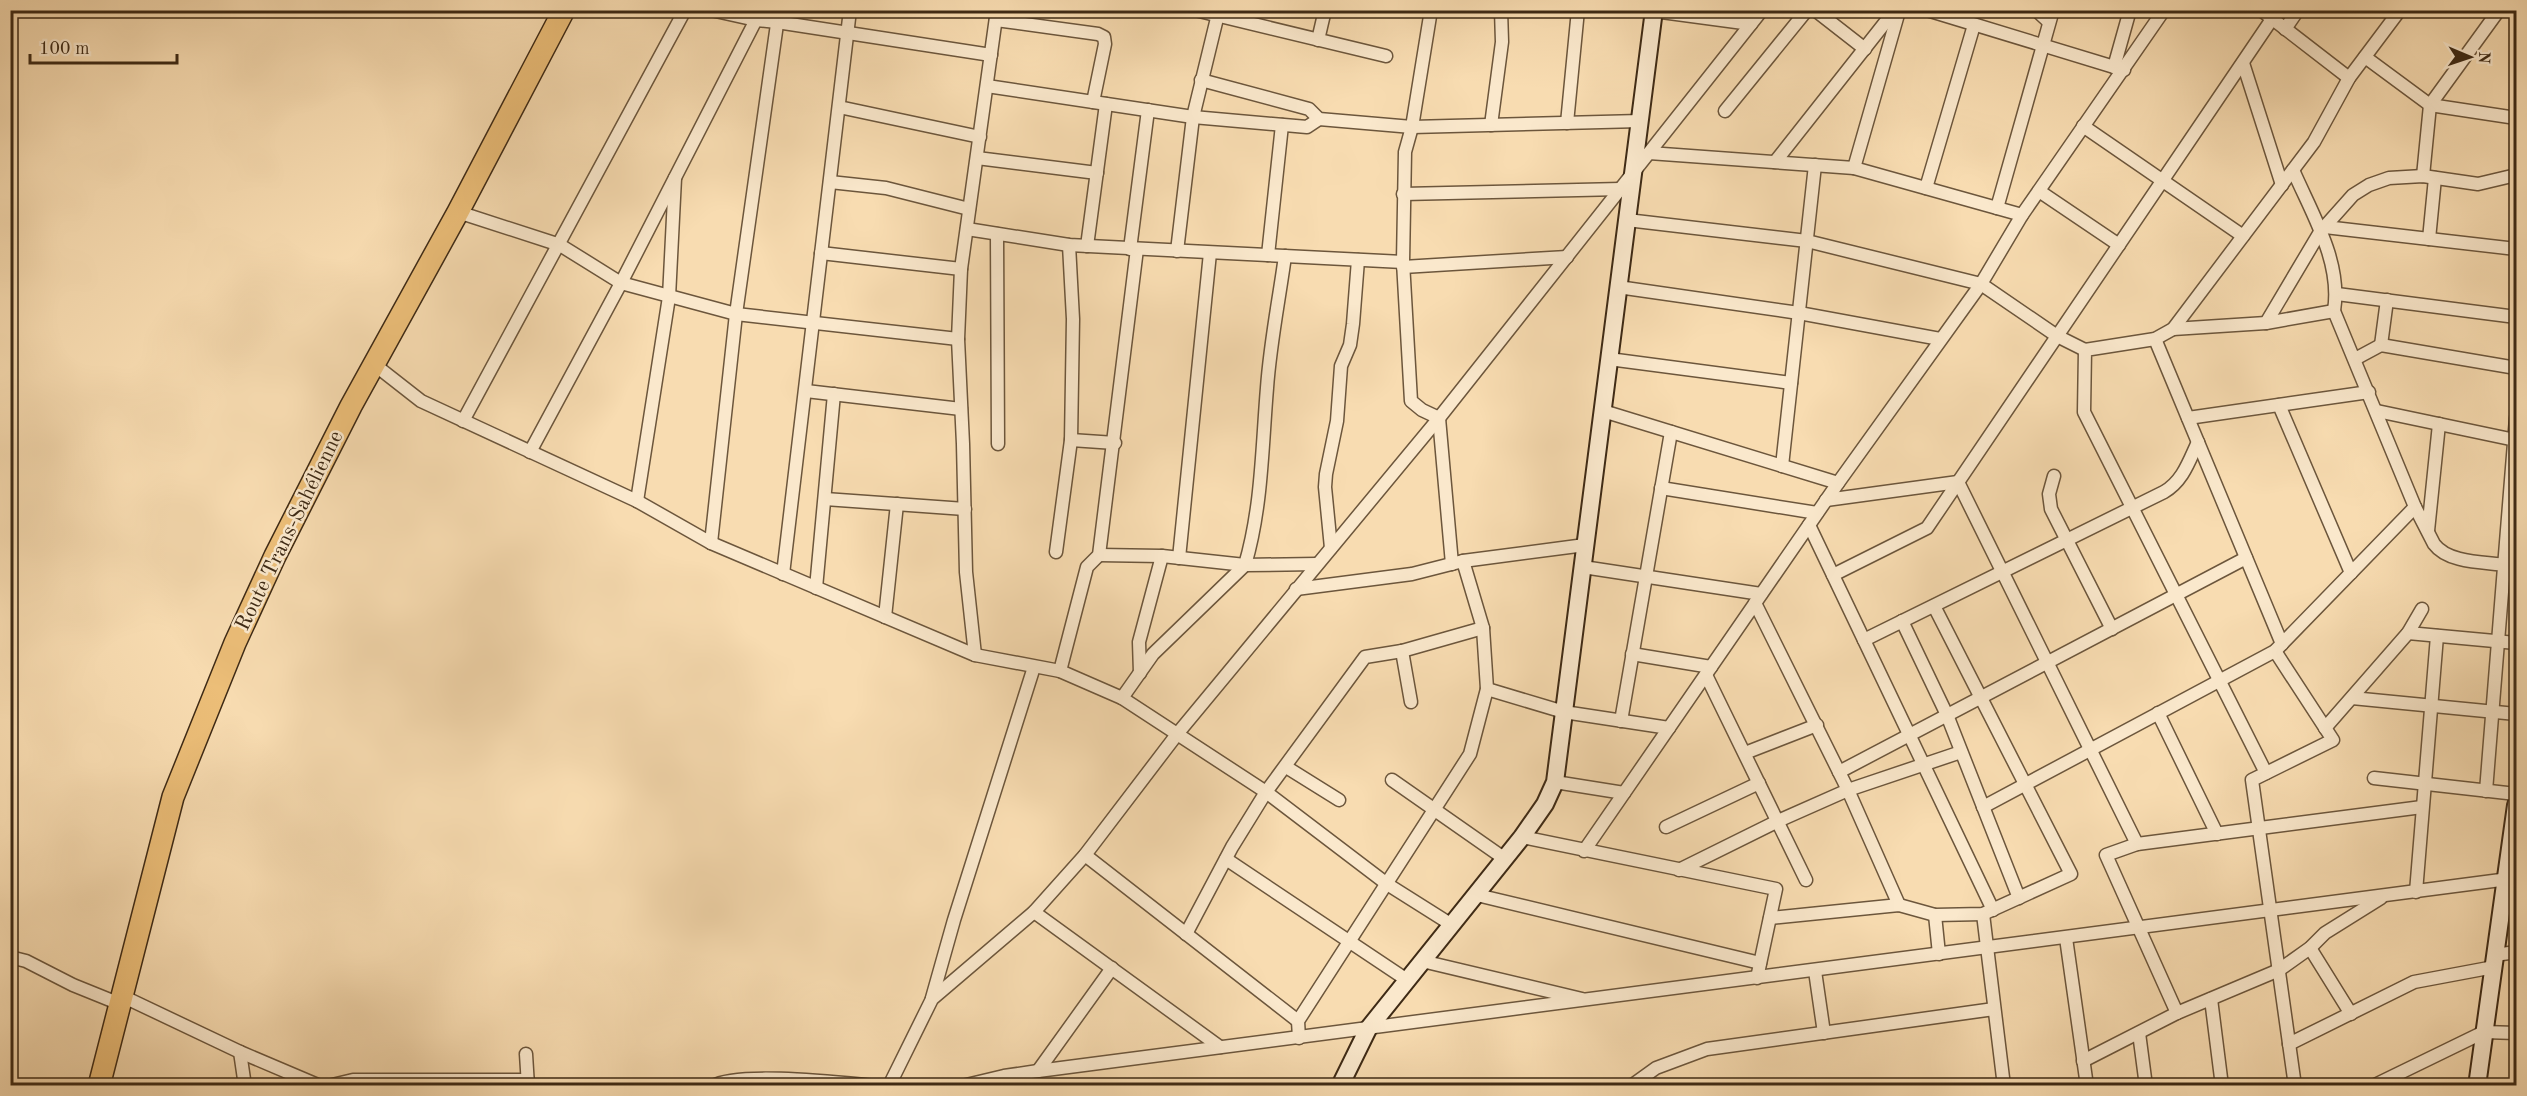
<svg xmlns="http://www.w3.org/2000/svg" width="2527" height="1096" font-family="'Old Standard TT',serif">
	<style>
		.lines { fill: none; stroke-linecap: round; stroke-linejoin: round }
		.street-casing { stroke: #6c563c; stroke-width: 15 }
		.secondary-casing { stroke: #3e2a15; stroke-width: 20 }
		.highway-casing { stroke: #3e2a15; stroke-width: 24 }
		.street { stroke: #fae8cc; stroke-width: 12 }
		.secondary { stroke: #fae8cc; stroke-width: 16 }
		.highway { stroke: #ecbe78; stroke-width: 21 }
		.labels { text-anchor: middle; dominant-baseline: central; stroke-width: 5; stroke-linejoin: round; paint-order: stroke }
		.street-label { font-size: 21px; fill: #3e2a15; stroke: #fae8cc }
	</style>
	<rect width="100%" height="100%" fill="#f8dcb1"/>
	<filter id="stains"><feTurbulence type="fractalNoise" baseFrequency=".00333" numOctaves="4"/><feColorMatrix values="0 0 0 0 .2 0 0 0 0 .09 0 0 0 0 .02 0 0 0 .5 -.17"/></filter>
	<radialGradient id="worn" r=".72"><stop offset=".6" stop-color="#630" stop-opacity="0"/><stop offset="1" stop-color="#630" stop-opacity=".3"/></radialGradient>
	<g class="lines">
		<g class="street-casing">
			<g id="street">
				<path d="M711 10 756 20 777 22 991 55"/>
				<path d="M1195 10 1386 56"/>
				<path d="M1431 10 1412 127 1405 152 1403 262 1411 401 1422 410 1439 418 1452 564"/>
				<path d="M1815 10 1865 49"/>
				<path d="M1927 10 2124 70"/>
				<path d="M2036 10 2049 22"/>
				<path d="M2261 10 2349 78"/>
				<path d="M1654 11 1751 24"/>
				<path d="M996 20 1098 34 1104 37 1105 44 1093 102"/>
				<path d="M2285 29 2298 10"/>
				<path d="M1318 40 1325 10"/>
				<path d="M2365 57 2430 105 2516 118"/>
				<path d="M2243 63 2282 185"/>
				<path d="M2114 67 2130 10"/>
				<path d="M1201 80 1309 109 1319 119 1412 127 1640 121"/>
				<path d="M987 86 1193 117 1307 127 1319 119"/>
				<path d="M839 107 980 137"/>
				<path d="M1725 111 1807 10"/>
				<path d="M1567 123 1578 10"/>
				<path d="M1491 125 1502 42 1501 10"/>
				<path d="M2083 126 2243 236"/>
				<path d="M1649 153 1854 168 2022 215"/>
				<path d="M977 158 1097 173"/>
				<path d="M1775 162 1895 10"/>
				<path d="M1854 168 1899 11"/>
				<path d="M2293 170C2312 214 2342 262 2334 311L2415 507 2434 544C2448 563 2483 562 2505 565"/>
				<path d="M2423 176 2430 105 2499 10"/>
				<path d="M830 182 886 188 969 209"/>
				<path d="M1926 188 1974 25"/>
				<path d="M2039 191 2119 245"/>
				<path d="M1403 194 1621 189"/>
				<path d="M1997 208 2053 10"/>
				<path d="M458 212 560 245 621 283 736 314 958 339"/>
				<path d="M1627 220 1807 241 1981 284 2057 336 2085 350"/>
				<path d="M2325 227 2516 249"/>
				<path d="M967 229 1069 245 1403 262"/>
				<path d="M997 234 998 444"/>
				<path d="M2429 239 2435 178"/>
				<path d="M1087 246 1106 104"/>
				<path d="M1130 249 1148 110"/>
				<path d="M1177 251 1193 117 1219 10"/>
				<path d="M821 253 961 269"/>
				<path d="M1268 255 1282 125"/>
				<path d="M1403 267 1567 257"/>
				<path d="M1618 287 1799 313 1940 339"/>
				<path d="M2337 294 2516 317"/>
				<path d="M2266 323 2320 232 2353 195 2369 185 2389 178 2423 176 2478 184 2516 175"/>
				<path d="M2173 329 2266 323 2334 311"/>
				<path d="M2155 339 2282 644"/>
				<path d="M2381 345 2387 300"/>
				<path d="M1609 359 1791 383"/>
				<path d="M2355 359 2381 345 2516 368"/>
				<path d="M375 365 421 401 637 501 711 543 975 655 1060 671 1122 698 1266 792 1387 884 1452 925"/>
				<path d="M806 391 961 409"/>
				<path d="M2279 405 2351 573"/>
				<path d="M1603 411 1838 483"/>
				<path d="M2377 411 2515 440 2516 438"/>
				<path d="M2188 418 2369 392"/>
				<path d="M463 421 685 10"/>
				<path d="M1071 440 1115 443"/>
				<path d="M530 452 621 283 761 10"/>
				<path d="M1782 466 1815 165"/>
				<path d="M2054 476 2049 494 2051 509 2112 629"/>
				<path d="M1661 488 1817 513"/>
				<path d="M825 499 965 509"/>
				<path d="M1826 500 1958 482 2137 844"/>
				<path d="M637 501 669 297 675 178"/>
				<path d="M1809 525 1993 910"/>
				<path d="M2428 531 2439 424"/>
				<path d="M711 543 736 314 779 10"/>
				<path d="M1331 548 1325 487 1326 474 1337 421 1341 366 1350 345 1353 324 1358 260"/>
				<path d="M1056 552 1071 440 1073 319 1069 245"/>
				<path d="M1099 555 1162 556 1245 565 1317 564"/>
				<path d="M1179 558 1210 253"/>
				<path d="M1583 567 1761 594"/>
				<path d="M783 574 850 10"/>
				<path d="M1833 575 1927 528 2272 19"/>
				<path d="M816 588 834 394"/>
				<path d="M1296 589 1412 574 1463 561 1585 545"/>
				<path d="M1755 603 1848 790 1899 905"/>
				<path d="M885 617 897 504"/>
				<path d="M1902 621 1947 715 2019 898"/>
				<path d="M2408 633 2516 643"/>
				<path d="M1864 640 2164 492C2183 481 2189 461 2198 442"/>
				<path d="M1402 651 1411 702"/>
				<path d="M2275 651 2333 740 2252 780 2295 1086"/>
				<path d="M1632 654 1711 667"/>
				<path d="M975 655 966 572 963 444 958 339 961 269 997 10"/>
				<path d="M1060 671 1087 567 1099 555 1137 249"/>
				<path d="M1140 673 1139 642 1162 556"/>
				<path d="M1706 675 1806 880"/>
				<path d="M1487 689 1564 712 1669 728"/>
				<path d="M1122 698 1153 654 1245 565C1262 507 1262 447 1267 388 1270 344 1279 300 1285 256"/>
				<path d="M2352 698 2516 714"/>
				<path d="M2158 713 2217 834"/>
				<path d="M1621 721 1671 432"/>
				<path d="M2325 728 2408 633 2422 609"/>
				<path d="M1745 753 1817 725"/>
				<path d="M1286 767 1339 800"/>
				<path d="M1839 772 2246 558"/>
				<path d="M2266 773 2084 412 2085 350 2155 339 2173 329 2314 142 2349 78 2400 10"/>
				<path d="M2374 778 2516 794"/>
				<path d="M1392 780 1505 859"/>
				<path d="M1555 782 1624 793"/>
				<path d="M2486 791 2516 418"/>
				<path d="M1983 807 2275 651 2415 507"/>
				<path d="M1666 827 1759 783"/>
				<path d="M1522 837 1776 889 1757 978"/>
				<path d="M1584 851 1838 483 1981 284 2022 215 2164 10"/>
				<path d="M1085 855 1298 1021"/>
				<path d="M1226 859 1407 980"/>
				<path d="M1679 870 1778 821 1848 790 1961 752"/>
				<path d="M2416 892 2437 636"/>
				<path d="M1477 895 1760 963"/>
				<path d="M1034 912 1220 1047"/>
				<path d="M1983 914 2004 1086"/>
				<path d="M1935 915 1939 954"/>
				<path d="M1770 918 1899 905 1935 915 1983 914 2071 874 1934 606"/>
				<path d="M1186 934 1232 847 1266 792 1365 657 1402 651 1483 628"/>
				<path d="M2066 938 2087 1086"/>
				<path d="M2310 948 2351 1014"/>
				<path d="M2495 955 2516 952"/>
				<path d="M10 957 26 961 73 985 120 1004"/>
				<path d="M1422 961 1582 999"/>
				<path d="M1815 971 1824 1033"/>
				<path d="M122 996 240 1052 320 1086"/>
				<path d="M932 998 954 920 1034 667"/>
				<path d="M2211 999 2222 1086"/>
				<path d="M2177 1013 2106 855 2137 844 2422 807"/>
				<path d="M2139 1033 2146 1086"/>
				<path d="M1299 1038 1298 1021 1470 754 1487 689 1483 628 1463 561"/>
				<path d="M2289 1044 2414 982 2494 967"/>
				<path d="M240 1052 245 1086"/>
				<path d="M526 1054 528 1086"/>
				<path d="M2083 1061 2177 1013 2279 970 2310 948 2325 933 2381 898"/>
				<path d="M1038 1071 1112 968"/>
				<path d="M328 1086 353 1080H528"/>
				<path d="M713 1086C738 1071 842 1083 876 1086"/>
				<path d="M889 1086 932 999 1034 912 1085 855 1178 733 1439 418 1762 10"/>
				<path d="M962 1086 1004 1076 1038 1071 2516 878"/>
				<path d="M1631 1086 1656 1068 1707 1049 1994 1009"/>
				<path d="M2373 1086 2484 1032 2516 1033"/>
			</g>
		</g>
		<g class="secondary-casing">
			<g id="secondary">
				<path d="M1340 1086 1368 1029 1522 837 1545 804 1555 782 1654 10"/>
				<path d="M2477 1086 2516 805"/>
			</g>
		</g>
		<g class="highway-casing">
			<path id="highway" d="M99 1086 173 797 235 643 275 556 351 406 458 212 564 10"/>
		</g>
		<use href="#street" class="street"/>
		<use href="#secondary" class="secondary"/>
		<use href="#highway" class="highway"/>
	</g>
	<g class="labels">
		<g class="street-label">
			<text transform="translate(290 531) rotate(-64)">Route Trans-Sahélienne</text>
		</g>
	</g>
	<rect width="2527" height="1096" fill="none" stroke="#f8dcb1" stroke-width="36"/>
	<rect x="12" y="12" width="2503" height="1072" fill="none" stroke="#3e2a15" stroke-width="3"/>
	<rect x="18" y="18" width="2491" height="1060" fill="none" stroke="#3e2a15" stroke-width="1.5"/>
	<g transform="translate(2470 57) rotate(92)" stroke="#fae8cc" stroke-width="4.5" paint-order="stroke">
	<path d="M0-4.5L10 22L0 15L-10 22Z" fill="#3e2a15"/>
	<text y="-9" font-size="16" font-weight="bold" text-anchor="middle" fill="#3e2a15">N</text>
	</g>
	<path d="M30 54v9h147v-9" fill="none" stroke="#3e2a15" stroke-width="3"/>
	<text x="39" y="54" font-size="18" fill="#3e2a15" stroke="#fae8cc" stroke-width="4.5" paint-order="stroke">100 m</text>
	<rect width="100%" height="100%" filter="url(#stains)"/>
	<rect width="100%" height="100%" fill="url(#worn)"/>
</svg>
